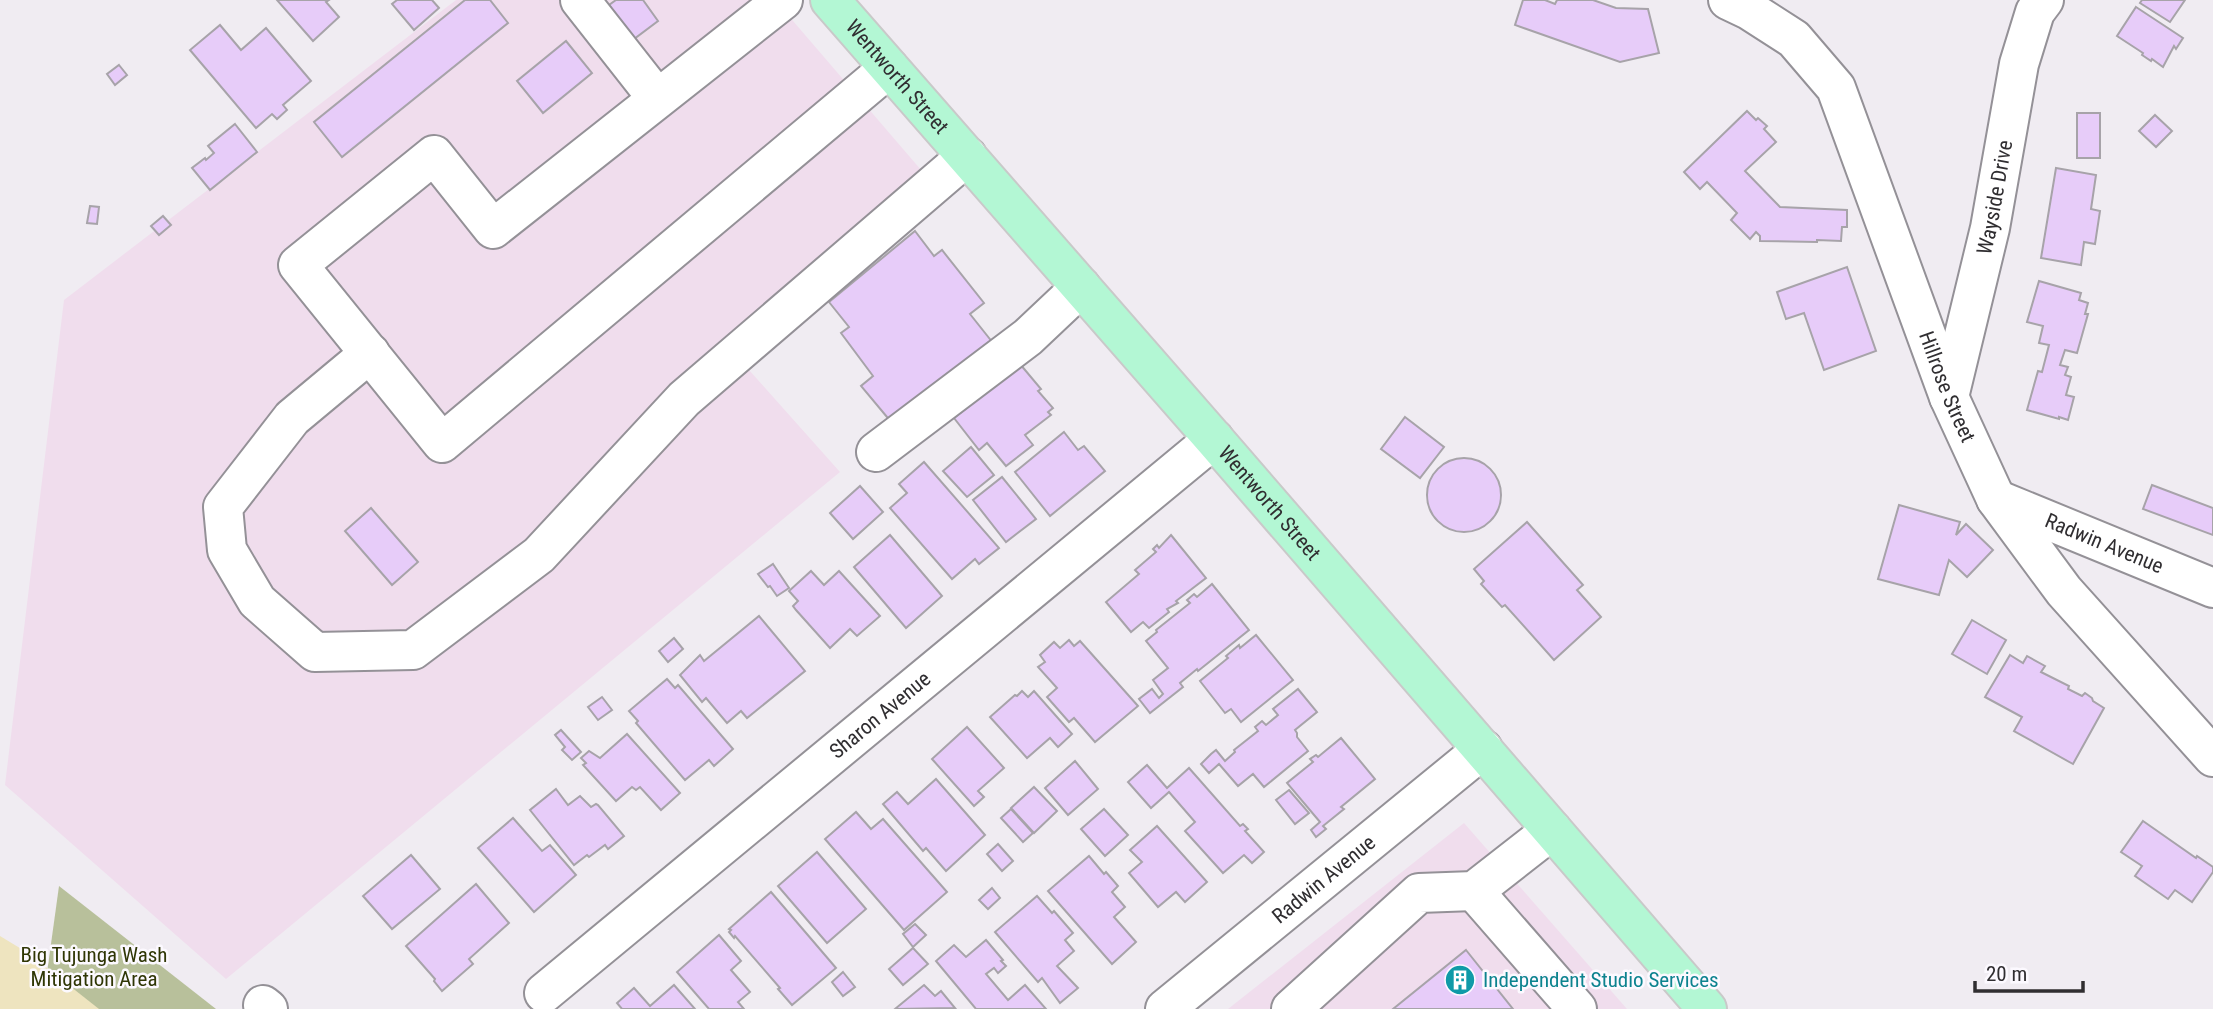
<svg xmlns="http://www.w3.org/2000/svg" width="2213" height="1009" font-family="'Roboto Condensed',sans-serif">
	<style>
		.industrial { fill: #f0dded }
		.green { fill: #b8c09b }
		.sand { fill: #eee4bf }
		.building { fill: #e7ccf9; stroke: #a7a3a9; stroke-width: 2 }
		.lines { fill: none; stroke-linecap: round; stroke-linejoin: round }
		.minor-casing { stroke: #949197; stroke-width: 42 }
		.major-casing { stroke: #c9c9c9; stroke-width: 42 }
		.minor { stroke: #fff; stroke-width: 38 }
		.major { stroke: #b3f7d4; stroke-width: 38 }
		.labels { text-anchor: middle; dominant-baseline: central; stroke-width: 5; stroke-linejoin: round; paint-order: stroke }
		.street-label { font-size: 21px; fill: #302e31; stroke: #fcf9ff }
		.park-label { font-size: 21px; fill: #2f3605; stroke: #fcf9ff }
		.culture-label { font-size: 21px; fill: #0d838f; stroke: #fcf9ff; text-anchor: start }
	</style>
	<rect width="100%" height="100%" fill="#f0ecf2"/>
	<g class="industrial">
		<path d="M456 0H775L940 192 733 352 840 472 226 979 5 785 64 300Z"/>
		<path d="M1464 823 1627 1009H1228Z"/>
	</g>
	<path class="green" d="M59 886 216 1009H42Z"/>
	<path class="sand" d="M0 936 28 953 99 1009H0Z"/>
	<g class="building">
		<path d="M277 0H329L326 2 339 17 313 41Z"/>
		<path d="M397 0H432L439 8 414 30 392 4Z"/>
		<path d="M465 0H490L508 23 342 157 314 122Z"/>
		<path d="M616 0H643L658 21 634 39 609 5Z"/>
		<path d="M1523 0H1545L1555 4 1557 0H1593L1616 8 1648 9 1659 53 1620 62 1515 25Z"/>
		<path d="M2142 0H2185L2170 22 2140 3Z"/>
		<path d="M2136 7 2183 38 2176 49 2174 46 2163 67 2152 59 2151 61 2142 55 2143 53 2117 36Z"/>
		<path d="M220 25 241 50 266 28 311 81 283 105 287 110 277 119 272 114 256 128 190 50Z"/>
		<path d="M566 41 592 73 543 113 517 81Z"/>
		<path d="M119 65 127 75 115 85 107 74Z"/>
		<path d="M1747 111 1756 120 1758 118 1767 126 1764 129 1776 142 1745 171 1780 207 1847 210V227H1842L1841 241 1817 240V242L1760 241V236L1756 232 1750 239 1731 220 1737 213 1707 182 1700 189 1684 172Z"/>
		<rect x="2077" y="113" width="23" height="45"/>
		<path d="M2155 115 2172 131 2156 147 2139 131Z"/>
		<path d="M235 124 257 152 210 190 192 168 205 158 206 160 214 153 208 146Z"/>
		<path d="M2056 168 2096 175 2091 209 2100 211 2095 244 2084 242 2081 265 2041 258Z"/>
		<path d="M90 206 99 207 97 224 87 223Z"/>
		<path d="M163 216 171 225 159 235 151 226Z"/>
		<path d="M915 231 934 256 942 250 984 303 970 314 993 343 892 423 861 386 873 376 841 333 849 327 829 302Z"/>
		<path d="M1847 267 1876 351 1824 370 1804 313 1786 319 1777 292Z"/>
		<path d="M2039 281 2081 293 2079 300 2088 303 2085 314H2088L2077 353 2065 350 2060 365 2068 367 2065 375 2071 377 2066 395 2074 397 2068 420 2059 417V419L2027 410 2038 371 2042 372 2049 345 2039 343 2043 326 2027 322Z"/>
		<path d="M1020 364 1041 389 1038 391 1053 408 1048 412 1051 415 1025 435 1033 445 1006 466 987 443 979 450 954 418Z"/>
		<path d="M1405 417 1444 447 1420 478 1381 449Z"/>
		<path d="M1064 432 1078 450 1084 446 1105 471 1050 516 1015 472Z"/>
		<path d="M971 447 994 475 967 497 943 471Z"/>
		<circle cx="1464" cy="495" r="37"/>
		<path d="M924 462 999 548 979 564 975 559 952 579 890 508 907 493 899 484Z"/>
		<path d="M1002 477 1036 519 1006 542 973 500Z"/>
		<path d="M2152 485 2213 508V535L2143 509Z"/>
		<path d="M860 486 883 512 853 539 830 513Z"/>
		<path d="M1899 505 1960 522 1956 535 1966 524 1993 550 1967 577 1949 560 1939 595 1878 579Z"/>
		<path d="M371 508 418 562 392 585 345 531Z"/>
		<path d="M1527 522 1583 585 1577 590 1601 617 1554 660 1505 605 1502 607 1481 584 1484 581 1474 569Z"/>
		<path d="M890 535 942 596 906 628 854 567Z"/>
		<path d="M1171 535 1206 578 1176 601 1178 603 1167 609 1169 612 1149 628 1143 622 1131 632 1106 602 1139 574 1135 570 1156 552 1153 549 1157 545 1159 548Z"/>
		<path d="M773 564 789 588 777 596 770 586 768 587 758 574Z"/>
		<path d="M811 571 824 585 839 571 880 616 857 636 850 629 830 648 796 610 793 606 798 601 789 591Z"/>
		<path d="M1212 584 1249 630 1198 671 1197 669 1180 683 1183 687 1150 713 1139 699 1152 689 1159 698 1163 694 1153 680 1168 668 1146 641 1157 632 1156 630 1190 603 1187 600 1194 594 1197 597Z"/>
		<path d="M759 616 805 671 747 718 741 711 727 723 706 698 702 702 680 675 700 655 704 661Z"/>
		<path d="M1972 620 2006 640 1987 674 1952 654Z"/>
		<path d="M1256 635 1293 680 1241 722 1231 709 1225 713 1200 681 1228 658 1226 656 1239 645 1240 648Z"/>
		<path d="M674 638 683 649 668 662 659 651Z"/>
		<path d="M1069 640 1074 646 1080 641 1138 706 1095 742 1074 718 1069 722 1047 697 1057 688 1038 667 1045 662 1040 655 1054 642 1060 648Z"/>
		<path d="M2010 655 2023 663 2027 656 2045 666 2041 672 2069 686 2068 689 2082 696 2085 693 2092 698 2093 701 2104 708 2073 764 2014 731 2022 717 1985 697Z"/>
		<path d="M667 679 675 688 678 685 733 749 714 766 709 760 685 780 636 723 638 721 629 711Z"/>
		<path d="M1298 689 1317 712 1295 730 1297 733V737L1308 751 1264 787 1253 774 1238 786 1219 764 1209 773 1201 764 1211 754 1216 750 1225 761 1235 752 1234 750 1258 731 1255 727 1262 721 1266 725 1278 715 1273 709Z"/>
		<path d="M1022 691 1028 697 1034 691 1072 734 1058 747 1050 738 1027 758 990 717 1015 695 1017 696Z"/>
		<path d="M602 697 612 710 598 720 588 707Z"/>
		<path d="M967 727 1004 768 978 791 984 797 974 806 932 759Z"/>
		<path d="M561 730 581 752 572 760 562 750 565 747 555 735Z"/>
		<path d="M627 734 680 793 661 810 640 787 636 790 632 787 616 801 583 765 586 763 581 758 589 751 600 758Z"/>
		<path d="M1341 738 1375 779 1341 807 1344 809 1323 826 1326 829 1316 837 1311 830 1320 822 1287 783 1313 762 1310 759 1316 755 1318 757Z"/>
		<path d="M1075 761 1098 789 1068 815 1045 788Z"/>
		<path d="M1147 765 1167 788 1189 768 1240 826 1243 824 1248 829 1245 831 1264 852 1252 863 1244 855 1223 873 1185 831 1195 822 1169 792 1151 808 1128 782Z"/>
		<path d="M936 779 985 835 946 871 926 848 923 851 883 804 897 792 908 804Z"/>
		<path d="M1034 787 1057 811 1034 833 1011 808Z"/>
		<path d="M556 789 568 805 580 796 591 807 596 804 598 805 624 836 608 849 605 845 589 857 587 855 574 865 530 810Z"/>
		<path d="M1289 790 1309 813 1295 824 1276 800Z"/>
		<path d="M1011 809 1033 833 1023 842 1001 818Z"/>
		<path d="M1104 809 1128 835 1105 856 1081 829Z"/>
		<path d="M856 812 871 829 883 819 947 892 904 930 825 839Z"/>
		<path d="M513 818 542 851 550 845 576 875 534 912 478 848Z"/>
		<path d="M2143 821 2196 858 2197 856 2213 867V872L2192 902 2175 890 2168 899 2135 876 2142 866 2121 852Z"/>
		<path d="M1157 826 1207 882 1185 902 1176 892 1158 907 1129 873 1142 862 1130 850Z"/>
		<path d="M998 844 1013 861 1002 871 987 854Z"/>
		<path d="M817 852 866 909 827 943 778 886Z"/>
		<path d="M411 855 440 889 392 929 363 896Z"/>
		<path d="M1089 856 1104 874 1106 872 1118 886 1112 892 1125 907 1114 917 1136 942 1112 964 1048 891Z"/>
		<path d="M476 884 509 923 469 959 473 964 442 991 434 981 435 979 406 946Z"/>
		<path d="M992 888 1000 898 988 909 979 900Z"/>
		<path d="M771 892 836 968 792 1005 778 989 780 988 735 936 734 938 729 932 731 930 729 929Z"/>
		<path d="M1037 896 1052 913 1054 911 1073 933 1065 940 1074 951 1057 966 1078 988 1060 1003 1042 978 1038 982 995 932Z"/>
		<path d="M915 924 926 935 913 947 903 934Z"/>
		<path d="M719 935 741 961 731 970 750 992 738 1002 744 1009H709L677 972Z"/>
		<path d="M986 940 1003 960 1001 961 1006 966 998 973 994 968 986 974 1008 1000 1025 985 1046 1009H976L936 961 954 945 966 957Z"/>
		<path d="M913 948 928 964 903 985 889 969Z"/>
		<path d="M1466 950 1513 1009H1393Z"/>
		<path d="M843 972 855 987 843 996 832 982Z"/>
		<path d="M674 985 695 1009H622L617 1003 634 988 650 1006Z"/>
		<path d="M924 985 935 996 941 991 955 1008 895 1009Z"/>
	</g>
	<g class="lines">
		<g class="minor-casing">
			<g id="minor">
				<path d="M580 0 657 98"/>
				<path d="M783 0 493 229 434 155 298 265 442 443 889 68"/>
				<path id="s1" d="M1728 0 1749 10 1794 39 1836 88 1949 397 1996 499 2064 591 2213 757"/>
				<path d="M370 353 292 418 223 507 227 550 257 601 315 652 413 650 539 555 684 399 967 156"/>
				<path id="s2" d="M1949 397 1990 228 2019 64 2035 12 2044 0"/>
				<path d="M876 452 1028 337 1081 287"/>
				<path id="s3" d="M1996 499 2213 588"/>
				<path d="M1474 891 1577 1009"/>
				<path id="s4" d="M544 993 1214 439"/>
				<path d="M263 1005 268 1009"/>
				<path id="s5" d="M1165 1009 1483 749"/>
				<path d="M1291 1009 1419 893 1474 891 1552 830"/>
			</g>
		</g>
		<g class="major-casing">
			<g id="major">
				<path id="s6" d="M830 0 1214 439 1707 1009"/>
			</g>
		</g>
		<use href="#minor" class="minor"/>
		<use href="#major" class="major"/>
	</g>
	<defs>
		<g id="building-disc" transform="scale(1.575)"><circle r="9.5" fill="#0f9aa8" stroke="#fcf9ff"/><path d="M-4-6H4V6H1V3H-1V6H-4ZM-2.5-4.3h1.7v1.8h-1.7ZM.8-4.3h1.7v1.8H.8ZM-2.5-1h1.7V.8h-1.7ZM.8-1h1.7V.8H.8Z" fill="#fff"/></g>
	</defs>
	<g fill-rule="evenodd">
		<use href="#building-disc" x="1460" y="980"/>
	</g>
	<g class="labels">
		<g class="street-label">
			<text stroke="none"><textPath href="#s6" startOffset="102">Wentworth Street</textPath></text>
			<text stroke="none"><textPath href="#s2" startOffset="205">Wayside Drive</textPath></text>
			<text stroke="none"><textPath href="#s1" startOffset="460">Hillrose Street</textPath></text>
			<text stroke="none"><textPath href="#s6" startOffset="668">Wentworth Street</textPath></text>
			<text stroke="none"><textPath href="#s3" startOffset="117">Radwin Avenue</textPath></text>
			<text stroke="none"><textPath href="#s4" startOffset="436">Sharon Avenue</textPath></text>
			<text stroke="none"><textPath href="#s5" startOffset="205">Radwin Avenue</textPath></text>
		</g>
		<g class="park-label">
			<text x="94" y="955">Big Tujunga Wash<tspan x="94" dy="24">Mitigation Area</tspan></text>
		</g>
		<g class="culture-label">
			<text x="1483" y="980">Independent Studio Services</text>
		</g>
	</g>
	<path d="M1975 981v10h108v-10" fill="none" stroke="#302e31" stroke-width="3.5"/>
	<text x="1986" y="981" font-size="21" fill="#302e31" stroke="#fcf9ff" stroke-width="5" paint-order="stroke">20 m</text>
</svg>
